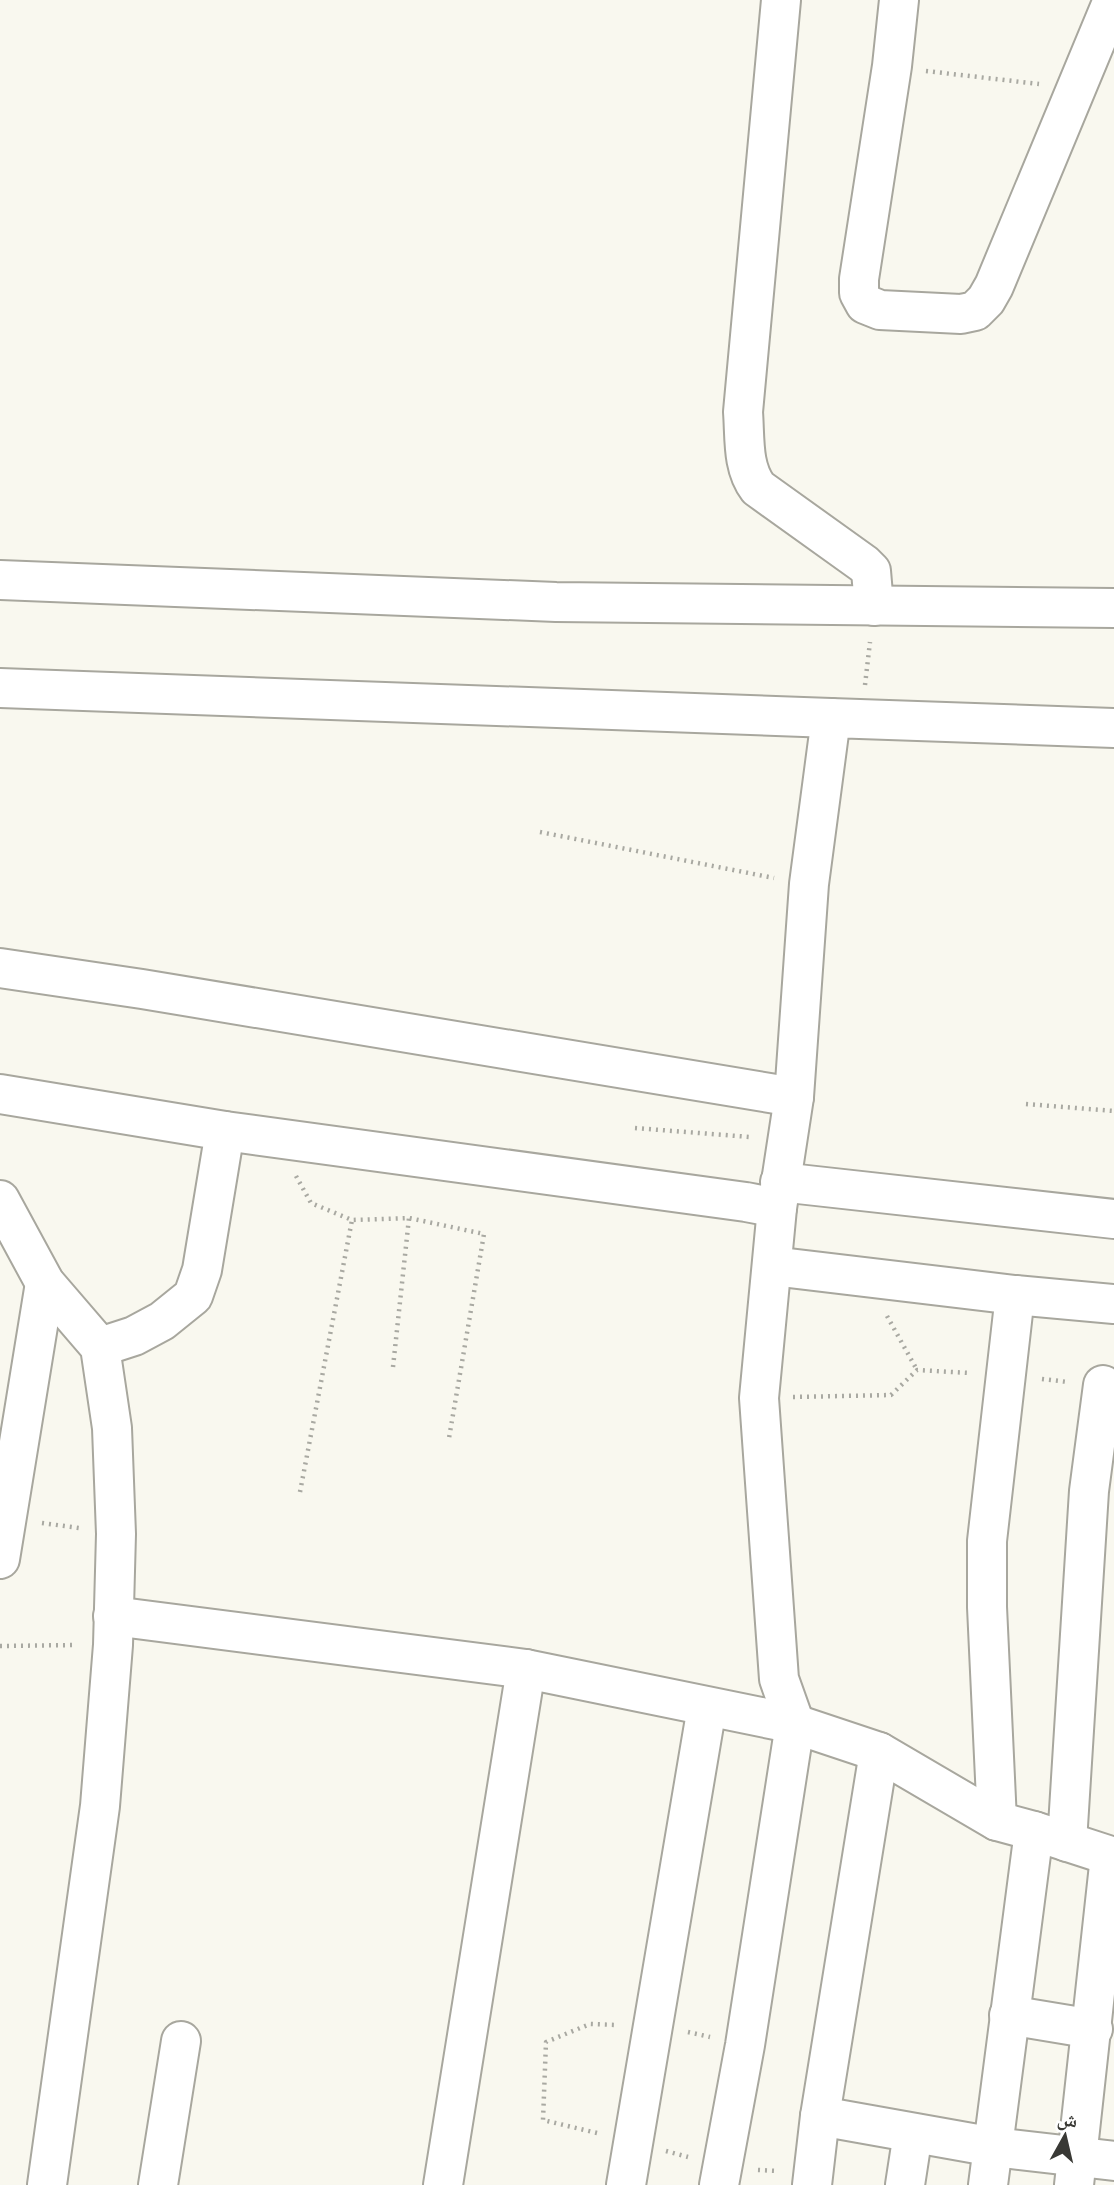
<svg xmlns="http://www.w3.org/2000/svg" width="1114" height="2185" font-family="Montserrat,'Noto Naskh Arabic',sans-serif">
	<style>
		.lines { fill: none; stroke-linecap: round; stroke-linejoin: round }
		.minor-casing { stroke: #a8a79e; stroke-width: 42 }
		.path { stroke: #a9a9a2; stroke-width: 4.5; stroke-dasharray: 2 5; stroke-linecap: butt }
		.minor { stroke: #fff; stroke-width: 38 }
	</style>
	<rect width="100%" height="100%" fill="#f9f8ef"/>
	<g class="lines">
		<g class="minor-casing">
			<g id="minor">
				<path d="M781 0 743 412C745 438 742 467 758 488L864 564 871 571 874 606"/>
				<path d="M899 0 892 66 859 279V293L865 304 880 310 961 314 975 311 986 300 994 286 1113 0"/>
				<path d="M0 580 556 602 1114 608"/>
				<path d="M0 688 831 718"/>
				<path d="M0 968 142 989 794 1097"/>
				<path d="M0 1094 225 1131 746 1202 777 1208"/>
				<path d="M780 1182 1114 1219"/>
				<path d="M0 1200 45 1283 100 1347 112 1428 116 1534 113 1645 100 1806 47 2185"/>
				<path d="M772 1266 1015 1295 1114 1304"/>
				<path d="M100 1347 134 1336 162 1321 193 1296 202 1270 225 1131"/>
				<path d="M0 1559 45 1283"/>
				<path d="M113 1616 526 1669 795 1724 879 1752 997 1821 1034 1831 1114 1857"/>
				<path d="M997 1821 987 1607V1541L1015 1295"/>
				<path d="M1067 1842 1089 1491 1103 1385"/>
				<path d="M1009 2015 1093 2029"/>
				<path d="M820 2116 994 2147 1114 2161"/>
				<path d="M158 2185 181 2041"/>
				<path d="M443 2185 526 1669"/>
				<path d="M626 2185 707 1707"/>
				<path d="M719 2185 745 2045 795 1724 779 1679 759 1398 777 1208 794 1097 809 884 831 718 1114 728"/>
				<path d="M812 2185 820 2116 879 1752"/>
				<path d="M905 2185 913 2133"/>
				<path d="M988 2185 1034 1831"/>
				<path d="M1074 2185 1110 1856"/>
			</g>
		</g>
		<g class="path">
			<path d="M926 71 1039 84"/>
			<path d="M865 685 870 642"/>
			<path d="M540 832 774 878"/>
			<path d="M1026 1104 1114 1111"/>
			<path d="M635 1128 750 1137"/>
			<path d="M296 1176 311 1203 352 1220 409 1218 484 1234 449 1438"/>
			<path d="M887 1316 917 1370"/>
			<path d="M393 1367 409 1218"/>
			<path d="M1042 1379 1068 1382"/>
			<path d="M793 1397 891 1395 917 1370 970 1373"/>
			<path d="M300 1492 352 1220"/>
			<path d="M42 1523 79 1528"/>
			<path d="M0 1646 76 1645"/>
			<path d="M688 2032 710 2037"/>
			<path d="M597 2133 543 2120 546 2042 590 2024 617 2025"/>
			<path d="M666 2151 688 2157"/>
			<path d="M758 2170 778 2171"/>
		</g>
		<use href="#minor" class="minor"/>
	</g>
	<g transform="translate(1065 2136) rotate(8)" stroke="#ffffff" stroke-width="5" paint-order="stroke">
	<path d="M0-5L12 26L0 18L-12 26Z" fill="#393935"/>
	<text y="-10" font-size="19" font-weight="bold" text-anchor="middle" fill="#393935">ش</text>
	</g>
</svg>
